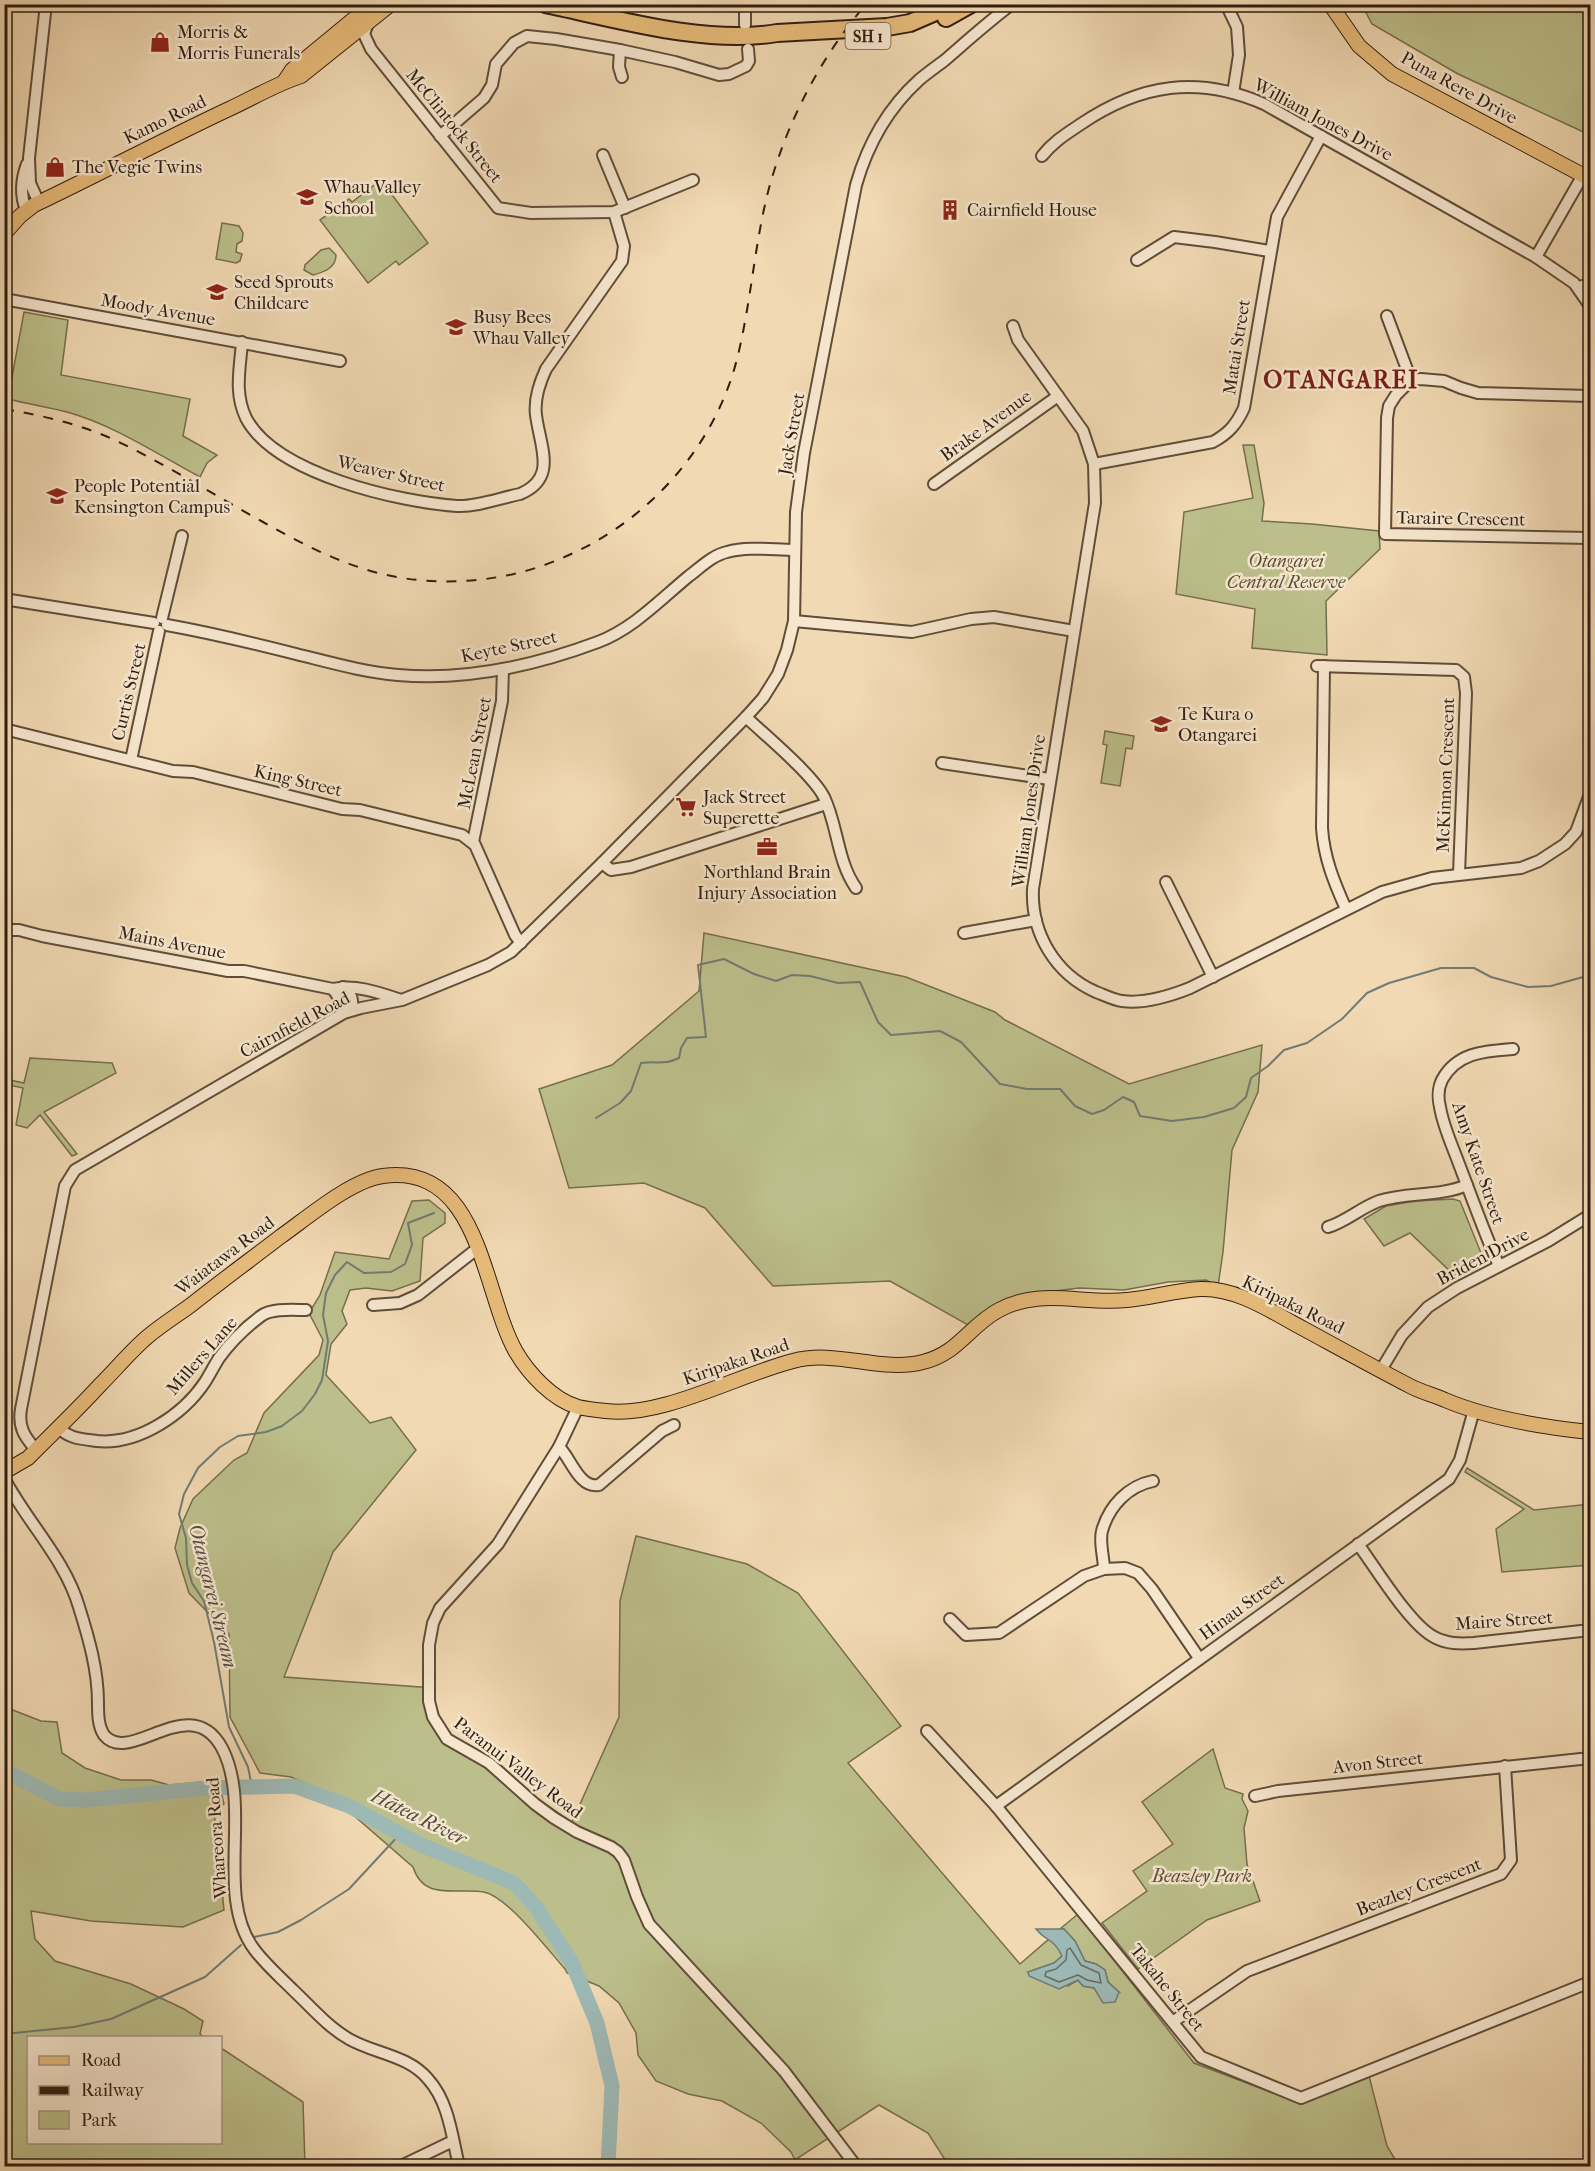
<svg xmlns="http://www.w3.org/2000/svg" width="1595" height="2171" font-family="'IM FELL French Canon',serif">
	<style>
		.green { fill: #bcbf8b; stroke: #766e4e; stroke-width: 1.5 }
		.water { fill: #9db9b5; stroke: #717b73; stroke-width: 1.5 }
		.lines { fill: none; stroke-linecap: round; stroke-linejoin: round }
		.shore { stroke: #666c62; stroke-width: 1.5 }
		.stream { stroke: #717b73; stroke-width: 2 }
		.river { stroke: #9db9b5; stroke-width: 15 }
		.minor-casing { stroke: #604d39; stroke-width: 14 }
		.major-casing { stroke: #2f1e10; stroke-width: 16 }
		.highway-casing { stroke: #2f1e10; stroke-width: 20 }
		.minor { stroke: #f6e6ce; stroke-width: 10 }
		.major { stroke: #e8bc7a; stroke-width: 14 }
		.highway { stroke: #e8bc7a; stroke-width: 16 }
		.rail { stroke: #2f1e10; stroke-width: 2; stroke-dasharray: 10 10; stroke-linecap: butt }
		.labels { text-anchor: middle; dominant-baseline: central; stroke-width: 5; stroke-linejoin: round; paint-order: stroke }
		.shield { fill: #f6e6ce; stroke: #6b5a49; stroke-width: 1.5 }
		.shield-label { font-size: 16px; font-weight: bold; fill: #2f1e10 }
		.poi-label { font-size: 18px; fill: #2f1e10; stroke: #f6e6ce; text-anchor: start }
		.street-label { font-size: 18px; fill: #2f1e10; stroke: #f6e6ce }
		.park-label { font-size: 18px; font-style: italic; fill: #594e35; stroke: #f6e6ce }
		.water-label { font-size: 20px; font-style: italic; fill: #504c42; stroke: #f6e6ce }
		.district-label { font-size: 24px; font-weight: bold; letter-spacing: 1.5px; fill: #7a1f14; stroke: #f6e6ce }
	</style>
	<rect width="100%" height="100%" fill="#f1d9b3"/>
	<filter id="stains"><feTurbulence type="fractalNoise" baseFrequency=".00333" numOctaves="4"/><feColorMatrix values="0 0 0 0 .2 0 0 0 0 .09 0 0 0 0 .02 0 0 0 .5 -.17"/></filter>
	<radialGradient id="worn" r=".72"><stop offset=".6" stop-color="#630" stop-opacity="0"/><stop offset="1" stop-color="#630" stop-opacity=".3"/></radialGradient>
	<g class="green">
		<path d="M1362 5H1590V135L1458 74 1372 24Z"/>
		<path d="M381 180 428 243 399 265 396 261 368 283 320 220 349 199 352 202Z"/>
		<path d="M222 223 239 226 243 233 242 241 237 244 236 252 242 254 240 261 236 263 216 259Z"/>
		<path d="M329 248 336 255C336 268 324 272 313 275L304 270 305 265 321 250Z"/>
		<path d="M24 312 68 320 61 375 190 399 183 436 217 455 207 463 200 477C157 454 114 425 67 412 48 407 27 404 8 399Z"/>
		<path d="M1243 445H1254L1264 503 1262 521 1312 524 1379 531 1380 549 1326 601 1327 655 1252 648 1255 609 1176 594 1184 512 1253 498Z"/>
		<path d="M1105 731 1134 736 1132 749 1126 748 1120 786 1101 783 1107 745 1103 744Z"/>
		<path d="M704 933 906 977 995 1012 1005 1020 1129 1084 1262 1045 1258 1092 1232 1150 1223 1252 1218 1286 1206 1280 1168 1282 1124 1290 1079 1288 1055 1291 1032 1296 1002 1306 968 1325 890 1281 773 1286 705 1208 644 1183 569 1188 539 1089 612 1065 699 991Z"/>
		<path d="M30 1058 112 1063 116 1073 44 1112 77 1154 72 1156 40 1115 27 1128 16 1125 23 1088 5 1084V1079L24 1083Z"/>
		<path d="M1453 1199 1460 1201 1481 1253 1479 1263 1455 1276 1410 1233 1384 1246 1364 1219 1386 1206 1415 1201Z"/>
		<path d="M429 1200 445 1213V1223L423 1238 420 1281 392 1291 366 1288 350 1290 342 1311 347 1324 331 1344 326 1375 370 1423 391 1417 416 1450 333 1552 284 1677 434 1688V1707L447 1738 572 1822 619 1717 620 1601 636 1536 747 1564 798 1593 901 1726 848 1763 1020 1964 1049 1939 1056 1943 1062 1956 1054 1963 1028 1972 1068 1986 1078 1980 1083 1986 1119 1992 1108 1982 1105 1970 1096 1964 1085 1961 1075 1941 1064 1929H1060L1078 1914 1194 2063 1295 2101 1368 2072 1387 2146 1399 2166H949L928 2133 879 2105 795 2160 791 2152 761 2123 722 2101 688 2094 656 2081 638 2055 636 2033 619 2003 599 1986 567 1973 565 1969C548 1950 508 1897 484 1892 457 1887 424 1902 413 1867L330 1795 291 1777 260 1773 230 1717 229 1634 189 1593 175 1548 180 1528 193 1499 234 1460 247 1453 264 1413 319 1355 323 1340 309 1313 320 1295 335 1252 389 1259 412 1201Z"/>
		<path d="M1467 1468 1534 1510 1590 1504V1565L1502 1572 1496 1529 1524 1509 1465 1472Z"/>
		<path d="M5 1707 41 1721 57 1722 62 1753 85 1768 121 1780H151L169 1785 213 1781 218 1778 224 1804 214 1811 224 1910 183 1927 91 1921 31 1911 35 1939 55 1961 131 1984 184 2009 203 2021 200 2034 204 2037 28 2038V2142H220L221 2048 303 2102 305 2166H5Z"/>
		<path d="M1213 1749 1225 1788 1243 1794 1242 1799 1248 1811 1244 1828 1247 1864 1260 1901 1207 1920 1138 1969 1102 1923 1147 1891 1133 1871 1173 1844 1142 1802Z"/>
	</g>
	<path class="water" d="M1036 1929H1064L1075 1941 1085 1961 1096 1964 1105 1970 1108 1982 1119 1992 1115 2002 1103 2003 1094 1988 1083 1986 1078 1980 1059 1989 1029 1976 1028 1972 1054 1963 1062 1956C1053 1937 1046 1942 1036 1929Z"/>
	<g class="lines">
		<path class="shore" d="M1070 1948 1081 1965 1099 1973 1101 1983 1087 1980 1078 1975 1059 1982 1045 1976 1046 1972 1056 1969 1066 1960 1067 1950Z"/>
		<g class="stream">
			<path d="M596 1118 620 1103 631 1091 641 1063C657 1061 665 1065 679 1058L681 1048 687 1038 706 1037 698 965 724 959 754 974 776 981 792 975 810 976 838 983 860 982 878 1022 891 1035 940 1031 961 1042 1000 1084 1027 1089H1060L1075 1106 1092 1114 1104 1110 1123 1097 1134 1102 1140 1116 1172 1121 1204 1117 1234 1108 1246 1097 1251 1078 1268 1066 1284 1050 1307 1043 1342 1019 1367 993 1389 983 1441 968H1474L1491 977 1528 987 1551 986 1590 975"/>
			<path d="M252 1787 248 1767 229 1727 214 1642 204 1601 192 1583 187 1565 186 1538 179 1514 184 1494 198 1468 220 1447 238 1436 266 1432 282 1426 302 1411 315 1394 322 1380 328 1341 323 1315 326 1293 335 1275 347 1262 364 1273 391 1272 405 1264 412 1245 408 1223 434 1213"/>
			<path d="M254 1937 278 1932 301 1920 349 1889 400 1834"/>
			<path d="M4 2034 74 2027 111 2019 205 1977 241 1945"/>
		</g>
		<path class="river" d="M4 1770 59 1799 86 1800 207 1788 294 1786 349 1806 421 1845 514 1883 536 1907 572 1963 597 2023 612 2086 608 2166"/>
		<g class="minor-casing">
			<g id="minor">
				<path d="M745 4V25"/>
				<path d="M1226 4 1237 27 1239 55 1233 93"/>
				<path d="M368 23 364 34 371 49 498 208 531 213 614 212 693 180"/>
				<path d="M620 50 619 67 622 77"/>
				<path d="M440 136 484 98 492 85 496 64 514 43 527 36 556 39 620 50 675 62 719 75 729 74 746 66 749 61 748 49"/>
				<path d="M603 155 625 208"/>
				<path d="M1042 156C1053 142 1066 134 1081 124 1140 84 1198 75 1264 104L1536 257 1574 283 1590 306"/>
				<path d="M39 203 30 183 29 158 46 4"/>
				<path d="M26 210C20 195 21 180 27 164"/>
				<path d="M1536 257 1583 175"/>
				<path d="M1137 260 1174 237 1215 242 1269 251"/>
				<path d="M1578 287 1587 285 1590 287"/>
				<path d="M4 299 340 361"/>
				<path d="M1387 316 1411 380"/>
				<path d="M1013 326 1018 340 1083 431 1094 464 1095 503 1033 889C1031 933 1055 974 1096 992 1104 995 1114 1000 1122 1001 1144 1004 1170 996 1190 988L1382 892 1432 878 1521 868 1539 861 1565 844 1576 832 1590 794"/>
				<path d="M242 342C240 369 234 393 246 418 275 474 399 502 457 506 477 507 500 498 520 494 558 478 540 447 536 415 534 399 539 384 546 369L622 261 624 246 614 212"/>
				<path d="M1590 396 1478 393 1461 388 1444 381 1421 379 1411 380 1396 395 1389 406 1387 418 1385 534 1590 538"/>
				<path d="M1094 464 1213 442C1229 433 1236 425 1244 408L1277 217 1321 136"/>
				<path d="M934 484 1058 396"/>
				<path d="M4 599 154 623"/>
				<path d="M162 618 182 536"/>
				<path d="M794 621 912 632 971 619 994 617 1074 631"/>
				<path d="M167 625C211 633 253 643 296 654 329 662 363 672 398 675 466 681 534 666 598 642 633 629 661 599 689 576 701 567 713 555 727 552 749 546 773 550 795 550"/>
				<path d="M1317 666 1456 670 1464 677 1466 693 1459 874"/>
				<path d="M1324 666 1322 828C1324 858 1334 882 1346 909"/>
				<path d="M746 717C766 736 812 774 824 797 838 826 837 861 856 888"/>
				<path d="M4 729 173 771 193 772 342 809 360 810 462 835 475 845 515 935 521 943"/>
				<path d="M131 760 159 631"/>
				<path d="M942 763 1049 779"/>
				<path d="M473 842 502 701 503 669"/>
				<path d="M602 863 611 870 631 867 826 804"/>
				<path d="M1166 882 1213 977"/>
				<path d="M4 930H19L42 936 228 971H244L333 989C356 984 380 993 401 1000"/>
				<path d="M964 933 1036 920"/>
				<path d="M333 989 343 1004 352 1010C353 999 352 994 343 987"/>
				<path d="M1328 1227C1347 1221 1360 1208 1379 1201 1407 1192 1439 1197 1467 1185"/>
				<path d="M1499 1266C1484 1232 1472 1198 1459 1164 1452 1145 1443 1126 1440 1107 1438 1099 1438 1088 1442 1080 1457 1052 1486 1051 1513 1049"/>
				<path d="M373 1305 400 1303 418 1295 478 1248"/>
				<path d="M1381 1370 1402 1335 1428 1307 1457 1288 1548 1241 1590 1215"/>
				<path d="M578 1407 559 1447 498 1544 440 1608 433 1623 429 1645V1701L433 1717 447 1739 489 1763 535 1804 554 1818 577 1832 611 1847 618 1852 624 1860 637 1897 649 1924 784 2071 856 2166"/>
				<path d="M59 1428C70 1439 82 1439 97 1441 138 1445 183 1415 205 1382 210 1374 214 1366 219 1358 230 1343 246 1327 261 1316 272 1308 293 1310 306 1310"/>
				<path d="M559 1447C571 1458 579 1489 599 1485L662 1431 674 1425"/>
				<path d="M36 1450C24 1436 18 1427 21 1409L65 1186 75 1170 344 1013 361 1008 402 1000 488 965 511 952 602 863 746 717 763 698 778 674 787 650 794 621 796 512 804 453 856 185C868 143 887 109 919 80 927 73 936 67 945 60 967 41 988 22 1012 4"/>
				<path d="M4 1478C27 1522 65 1559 79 1607 89 1639 98 1670 98 1703 98 1714 98 1726 104 1735 130 1767 190 1689 222 1748 253 1807 214 1895 254 1949 265 1964 280 1977 293 1990 311 2007 328 2027 349 2039 375 2054 408 2055 428 2079 449 2102 452 2137 459 2166"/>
				<path d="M1358 1544C1375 1567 1410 1625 1434 1637 1447 1644 1460 1644 1474 1643L1590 1630"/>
				<path d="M1104 1569C1104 1558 1099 1542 1102 1531 1109 1506 1128 1486 1153 1481"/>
				<path d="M950 1619 966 1635 999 1633 1084 1576 1104 1569 1125 1568 1138 1573 1152 1589 1199 1658"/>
				<path d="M927 1731 996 1806 1201 2057 1301 2098 1590 1982"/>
				<path d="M1255 1796 1278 1791 1590 1758"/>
				<path d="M996 1806 1449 1479 1460 1460 1474 1410"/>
				<path d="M1174 2021 1247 1971 1501 1874 1511 1860 1505 1766"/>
				<path d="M401 2166 453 2141"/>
			</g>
		</g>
		<g class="major-casing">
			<g id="major">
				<path d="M1330 4 1359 46 1392 74 1590 179"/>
				<path d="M284 82 292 70 372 4"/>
				<path d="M4 234 20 216 34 205C99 174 163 140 229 109 253 98 276 84 301 76L391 4"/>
				<path d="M4 1472 28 1458C52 1434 77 1410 100 1385 115 1370 130 1352 146 1338 160 1326 176 1316 191 1305 220 1282 250 1260 280 1237 307 1218 351 1180 383 1176 481 1163 482 1292 516 1352 529 1374 553 1400 578 1407 587 1409 597 1410 606 1411 661 1418 738 1375 793 1361 837 1349 880 1373 923 1362 959 1353 969 1326 999 1310 1041 1287 1083 1305 1127 1300 1152 1298 1176 1290 1201 1289 1238 1288 1272 1312 1304 1329 1339 1348 1375 1368 1410 1386 1421 1392 1434 1395 1445 1400 1490 1419 1542 1427 1590 1432"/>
			</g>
		</g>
		<g class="highway-casing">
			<g id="highway">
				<path d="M369 4V7"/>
				<path d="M545 4C617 19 705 45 777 33L887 27 910 23 954 4"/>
				<path d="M946 18 971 4"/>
			</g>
		</g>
		<use href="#minor" class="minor"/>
		<use href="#major" class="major"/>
		<use href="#highway" class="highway"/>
		<path class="rail" d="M4 409C40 415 75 423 108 437 161 461 212 494 263 522 300 543 337 562 378 573 441 589 511 582 569 555 652 518 717 443 738 355 752 297 755 237 771 181 790 116 822 56 866 4"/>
	</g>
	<defs>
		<g id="shop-bare" transform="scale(1.62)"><path d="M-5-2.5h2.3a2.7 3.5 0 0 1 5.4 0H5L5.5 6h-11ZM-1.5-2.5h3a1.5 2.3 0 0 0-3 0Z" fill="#8f2418" stroke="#f6e6ce" stroke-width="2.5" paint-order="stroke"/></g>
		<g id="school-bare" transform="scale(1.62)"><path d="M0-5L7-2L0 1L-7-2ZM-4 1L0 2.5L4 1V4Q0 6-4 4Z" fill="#8f2418" stroke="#f6e6ce" stroke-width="2.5" paint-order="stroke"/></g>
		<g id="building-bare" transform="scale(1.62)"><path d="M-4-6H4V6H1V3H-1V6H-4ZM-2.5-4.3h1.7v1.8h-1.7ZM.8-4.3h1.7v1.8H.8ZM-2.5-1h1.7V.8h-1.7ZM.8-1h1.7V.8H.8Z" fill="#8f2418" stroke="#f6e6ce" stroke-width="2.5" paint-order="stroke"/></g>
		<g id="university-bare" transform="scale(1.62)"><path d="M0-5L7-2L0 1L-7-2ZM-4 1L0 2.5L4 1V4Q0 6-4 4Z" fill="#8f2418" stroke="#f6e6ce" stroke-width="2.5" paint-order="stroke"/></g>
		<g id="supermarket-bare" transform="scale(1.62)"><path d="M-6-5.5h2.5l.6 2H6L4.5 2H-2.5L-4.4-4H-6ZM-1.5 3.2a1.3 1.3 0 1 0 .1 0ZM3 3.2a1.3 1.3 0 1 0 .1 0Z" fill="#8f2418" stroke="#f6e6ce" stroke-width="2.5" paint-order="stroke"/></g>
		<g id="office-bare" transform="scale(1.62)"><path d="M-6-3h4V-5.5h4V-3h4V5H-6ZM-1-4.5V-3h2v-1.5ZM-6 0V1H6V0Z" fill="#8f2418" stroke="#f6e6ce" stroke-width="2.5" paint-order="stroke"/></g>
	</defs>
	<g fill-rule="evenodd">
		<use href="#shop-bare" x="160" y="42"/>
		<use href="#shop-bare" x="55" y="167"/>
		<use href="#school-bare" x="307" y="197"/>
		<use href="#building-bare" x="950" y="210"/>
		<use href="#school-bare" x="217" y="292"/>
		<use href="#school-bare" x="456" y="327"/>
		<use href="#university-bare" x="57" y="496"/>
		<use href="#school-bare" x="1161" y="724"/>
		<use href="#supermarket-bare" x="686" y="807"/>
		<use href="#office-bare" x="767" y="847"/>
	</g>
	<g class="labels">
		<rect class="shield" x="845.5" y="23" width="45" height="26" rx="4.5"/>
		<g class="shield-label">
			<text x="868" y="36">SH 1</text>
		</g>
		<g class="poi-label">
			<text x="177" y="32">Morris &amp;<tspan x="177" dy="21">Morris Funerals</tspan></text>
			<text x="72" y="167">The Vegie Twins</text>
			<text x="324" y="187">Whau Valley<tspan x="324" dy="21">School</tspan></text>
			<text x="967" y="210">Cairnfield House</text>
			<text x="234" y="282">Seed Sprouts<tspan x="234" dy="21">Childcare</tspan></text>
			<text x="473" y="317">Busy Bees<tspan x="473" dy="21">Whau Valley</tspan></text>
			<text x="74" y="486">People Potential<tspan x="74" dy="21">Kensington Campus</tspan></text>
			<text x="1178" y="714">Te Kura o<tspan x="1178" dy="21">Otangarei</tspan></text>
			<text x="703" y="797">Jack Street<tspan x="703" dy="21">Superette</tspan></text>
			<text x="767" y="872" text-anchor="middle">Northland Brain<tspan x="767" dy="21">Injury Association</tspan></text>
		</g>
		<g class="street-label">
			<text transform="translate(1459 88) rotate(29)">Puna Rere Drive</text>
			<text transform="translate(165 120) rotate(-26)">Kamo Road</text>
			<text transform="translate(1323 120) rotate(28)">William Jones Drive</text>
			<text transform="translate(454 126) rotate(51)">McClintock Street</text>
			<text transform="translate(158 310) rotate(10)">Moody Avenue</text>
			<text transform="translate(1237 347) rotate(-81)">Matai Street</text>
			<text transform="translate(986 426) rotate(-36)">Brake Avenue</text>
			<text transform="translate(792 434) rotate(-80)">Jack Street</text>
			<text transform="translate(391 474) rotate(13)">Weaver Street</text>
			<text transform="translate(1461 519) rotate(1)">Taraire Crescent</text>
			<text transform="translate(509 647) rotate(-12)">Keyte Street</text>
			<text transform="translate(129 692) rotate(-77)">Curtis Street</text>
			<text transform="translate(475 753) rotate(-79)">McLean Street</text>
			<text transform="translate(1446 775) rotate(-88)">McKinnon Crescent</text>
			<text transform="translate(298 781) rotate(13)">King Street</text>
			<text transform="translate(1029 811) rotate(-82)">William Jones Drive</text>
			<text transform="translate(172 943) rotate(11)">Mains Avenue</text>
			<text transform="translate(295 1025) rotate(-28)">Cairnfield Road</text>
			<text transform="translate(1478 1163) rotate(71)">Amy Kate Street</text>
			<text transform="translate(225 1256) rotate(-37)">Waiatawa Road</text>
			<text transform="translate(1483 1257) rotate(-28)">Briden Drive</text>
			<text transform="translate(1293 1305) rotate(26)">Kiripaka Road</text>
			<text transform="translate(202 1356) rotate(-49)">Millers Lane</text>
			<text transform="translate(736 1362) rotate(-19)">Kiripaka Road</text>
			<text transform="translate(1242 1607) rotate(-36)">Hinau Street</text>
			<text transform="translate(1504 1621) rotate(-4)">Maire Street</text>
			<text transform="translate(1378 1763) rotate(-6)">Avon Street</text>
			<text transform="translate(518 1768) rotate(37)">Paranui Valley Road</text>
			<text transform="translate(217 1838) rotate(-94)">Whareora Road</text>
			<text transform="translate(1419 1887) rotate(-21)">Beazley Crescent</text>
			<text transform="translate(1167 1988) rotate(51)">Takahe Street</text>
		</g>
		<g class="park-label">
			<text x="1286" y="561">Otangarei<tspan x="1286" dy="21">Central Reserve</tspan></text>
			<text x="1202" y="1876">Beazley Park</text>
		</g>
		<g class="water-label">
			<text transform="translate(213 1596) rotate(76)">Otangarei Stream</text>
			<text transform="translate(419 1817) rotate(26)">Hātea River</text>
		</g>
		<g class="district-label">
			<text x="1341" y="380">OTANGAREI</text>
		</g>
	</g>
	<rect width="1595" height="2171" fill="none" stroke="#f1d9b3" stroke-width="24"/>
	<rect x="6" y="6" width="1583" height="2159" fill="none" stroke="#2f1e10" stroke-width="3"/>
	<rect x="12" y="12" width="1571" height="2147" fill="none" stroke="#2f1e10" stroke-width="1.5"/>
	<rect x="27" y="2036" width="195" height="108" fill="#f6e6ce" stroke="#a69682" stroke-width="1.5"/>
	<rect x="39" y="2056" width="30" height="9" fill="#e8bc7a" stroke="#a69682" stroke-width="1.5"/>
	<text x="81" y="2066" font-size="18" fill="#2f1e10">Road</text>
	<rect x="39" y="2086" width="30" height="9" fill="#2f1e10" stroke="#a69682" stroke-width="1.5"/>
	<text x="81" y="2096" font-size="18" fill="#2f1e10">Railway</text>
	<rect x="39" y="2111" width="30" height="18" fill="#bcbf8b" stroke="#a69682" stroke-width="1.5"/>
	<text x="81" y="2126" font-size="18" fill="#2f1e10">Park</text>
	<rect width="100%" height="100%" filter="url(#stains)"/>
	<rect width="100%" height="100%" fill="url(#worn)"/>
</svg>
